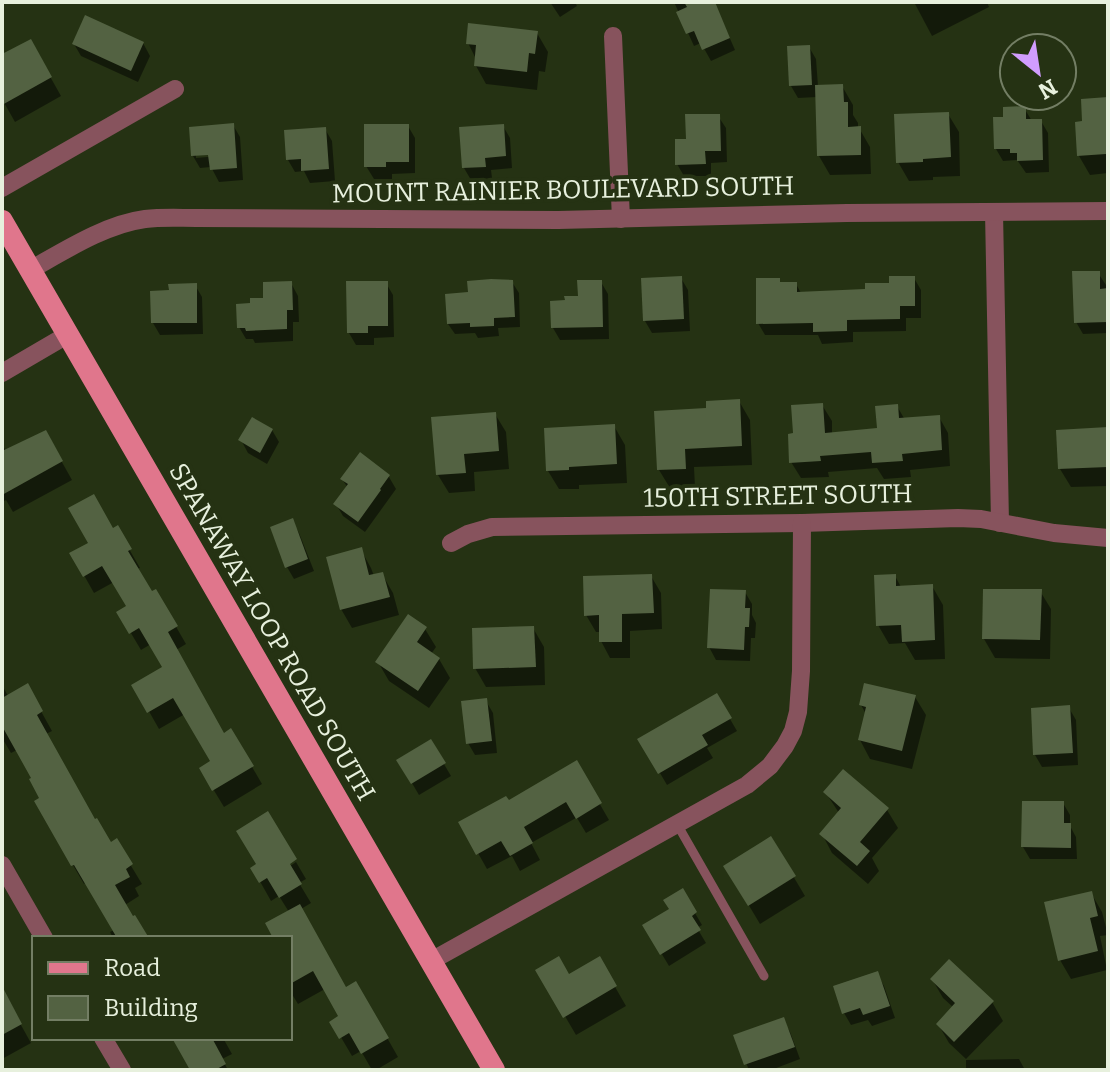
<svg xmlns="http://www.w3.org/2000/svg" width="1110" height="1072" font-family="Bitter,serif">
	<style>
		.shadow { fill: #0007; fill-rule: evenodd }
		.building { fill: #536242 }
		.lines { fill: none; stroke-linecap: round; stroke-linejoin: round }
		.service { stroke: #87535d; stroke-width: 9 }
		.minor { stroke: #87535d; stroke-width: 18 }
		.primary { stroke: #e0768c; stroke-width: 22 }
		.labels { text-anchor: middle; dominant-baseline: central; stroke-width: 8; stroke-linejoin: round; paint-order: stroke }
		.street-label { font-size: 26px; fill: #e7f0dd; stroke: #253213 }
	</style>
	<rect width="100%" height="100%" fill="#253213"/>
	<g class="shadow">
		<path d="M550 2H575L577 6 560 17Z"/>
		<path d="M674 2H714L735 50 711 61 701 43 694 46Z"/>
		<path d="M914 2H987L989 7 932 36Z"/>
		<path d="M537 33 548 52 545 72 539 71 537 90 486 84 476 66V59L468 43Z"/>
		<path d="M30 41 61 96 15 122 2 99V57Z"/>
		<path d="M143 43 150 56 138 82 81 56 74 44Z"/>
		<path d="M809 47 816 59 818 86H842L853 105V115L858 123V128H859L870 147 871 174 830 175 819 156 817 97 798 98 791 86Z"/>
		<path d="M1108 99V173L1090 175 1079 156 1084 123 1083 101Z"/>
		<path d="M1024 108 1032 121H1041L1048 133 1049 172 1026 173 1017 160 1003 161 996 149 1005 119Z"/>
		<path d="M948 114 959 132 960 176 933 177V180L909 181 898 162Z"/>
		<path d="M718 116 726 128 727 162 711 163V176H684L677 164 688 141Z"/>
		<path d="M233 125 240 137 243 180 219 182 211 167 200 168 193 156ZM218 153V156L196 158V154Z"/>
		<path d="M408 126 415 138V173L392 174V179H374L366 166Z"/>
		<path d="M503 126 510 138 512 168 491 170 492 178 471 180 464 168Z"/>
		<path d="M325 129 332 141 335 181 310 183 304 171 295 172 288 160Z"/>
		<path d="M1098 273 1106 285V290H1108V333L1083 334 1076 322Z"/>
		<path d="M681 278 688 290 690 331 652 333 645 321Z"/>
		<path d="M914 278 921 290V318H906V331L853 332V342L822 344 818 335H765L758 323 781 284H796L801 293 867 291Z"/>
		<path d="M512 282 519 293 520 327 498 328 499 336 478 338 475 333 455 334 448 324 470 294Z"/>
		<path d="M601 282 608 294 609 339 560 340 553 328 580 298Z"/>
		<path d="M291 283 298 296 299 322H293V341L255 343 253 339H246L239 327 265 300Z"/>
		<path d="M386 283 393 295 394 337 374 338V345H356L349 333Z"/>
		<path d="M195 285 202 297 203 334 160 335 153 323 171 292Z"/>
		<path d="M739 401 750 420 752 465 694 467 695 487 670 488 659 470 708 410Z"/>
		<path d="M822 405 832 421V434L880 430 897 406 905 420 939 417 948 433 950 466 910 470 911 477 884 479 877 468 828 472 829 477 801 478 791 462 795 435Z"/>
		<path d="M495 414 506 432 509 469 474 472 475 491 449 493 438 475Z"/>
		<path d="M614 426 625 445 627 483 579 485V489H559L548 471Z"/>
		<path d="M1108 429V486L1071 487 1060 469Z"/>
		<path d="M272 430 279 442 267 464 248 453 241 440Z"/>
		<path d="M45 432 72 480 13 512 6 500 2 502V447L3 446 6 451Z"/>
		<path d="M389 477 396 489 365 532 343 516 336 504 348 488 342 479Z"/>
		<path d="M292 521 299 533 314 571 294 579 287 567Z"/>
		<path d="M117 528 140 568 137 569 151 594 156 592 186 644 176 650 223 735 231 731 262 784 224 807 201 769 213 762 185 714 159 729 134 685 165 668 151 644 141 650 119 613 129 607 114 582 94 593 72 554Z"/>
		<path d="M361 550 371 568 374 576 382 574 393 593 399 615 352 628 341 609Z"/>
		<path d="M651 576 661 593 662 629 630 631V658H610L601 641V632H596L586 615Z"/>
		<path d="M895 576 901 587 932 586 943 605 945 659 915 660 905 643 889 644 878 625Z"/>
		<path d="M1040 591 1051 609 1050 659 995 658 984 639Z"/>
		<path d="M745 592 752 604V615L756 623 755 638H751L750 661 716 660 709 647Z"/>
		<path d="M533 628 544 647 545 685 486 687 475 668Z"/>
		<path d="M425 629 436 647 431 654 439 659 450 678 429 708 389 681 378 662Z"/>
		<path d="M2 685 8 696 27 686 52 731 46 734 94 822 110 844 116 841 142 884 135 888 139 896 125 905 146 938H113L110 932 114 930 86 882 84 884 36 802 42 799 34 779 17 750 11 753 2 738Z"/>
		<path d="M716 695 737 731 707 748 713 758 667 785 640 739Z"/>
		<path d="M915 697 926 715 912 769 870 759 860 740 866 714 861 705Z"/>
		<path d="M486 701 493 713 497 753 475 755 468 743Z"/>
		<path d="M1069 708 1076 720 1078 765 1042 767 1035 755Z"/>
		<path d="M431 742 451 776 419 795 399 761Z"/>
		<path d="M576 763 609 820 586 833 577 818H576L531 843 540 860 520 871 512 856 487 869 461 823 508 803Z"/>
		<path d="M826 793 887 810 898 828 872 858 879 871 868 884 832 853 822 834 839 813Z"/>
		<path d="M1063 803 1070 815V826L1076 837 1077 859H1030L1023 847Z"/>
		<path d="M771 839 805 896 760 924 726 867Z"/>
		<path d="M296 862 306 879 299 883 311 903 301 909 346 989 356 983 398 1057 376 1070H372L361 1051 352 1056 332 1022 341 1017 325 989 298 1004 290 991V938H275L289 912 279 896 271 901 253 869 283 871Z"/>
		<path d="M682 891 702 925 697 928 706 943 669 966 645 926 671 910Z"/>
		<path d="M1091 893 1102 912 1108 935 1100 936 1107 970 1071 979 1060 960Z"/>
		<path d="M599 959 626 1006 576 1035 538 970 568 977Z"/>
		<path d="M877 974 884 986 895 1018 872 1026 868 1020 851 1025 844 1013Z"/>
		<path d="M932 979 992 1002 1003 1021 966 1059 949 1043 938 1024 954 1008 943 998Z"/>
		<path d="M7 1000 31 1043 2 1059V1003Z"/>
		<path d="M783 1020 790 1032 800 1059 771 1070H749L735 1036Z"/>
		<path d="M175 1038H223L232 1054 222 1059 228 1070H192Z"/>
		<path d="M1019 1059 1025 1070H966V1060Z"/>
	</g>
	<g class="building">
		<path d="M684 2H715L730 38 702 50 694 31 686 34 676 12 687 7Z"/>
		<path d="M85 15 144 42 131 71 72 44Z"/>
		<path d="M468 23 538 31 535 54 529 53 527 72 474 66 476 45 466 44Z"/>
		<path d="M31 39 52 77 2 105V54Z"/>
		<path d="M810 45 812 85 789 86 787 46Z"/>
		<path d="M843 84 844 102H848V127L861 126V155L817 156 815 85Z"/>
		<path d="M1108 97 1106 154 1077 156 1075 122 1082 121 1081 99Z"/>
		<path d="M1026 106V119H1042L1043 160 1017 161V153H1010V149H994L993 117H1003V107Z"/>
		<path d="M949 112 951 157 923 159V162L896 163 894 114Z"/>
		<path d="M685 114H720L721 151H705L706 164 675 165V139H686Z"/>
		<path d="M234 123 237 168 210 170 208 155 191 156 189 127Z"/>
		<path d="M364 124H409V162H386V167H364Z"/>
		<path d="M504 124 506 156 485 158 486 167 462 168 459 127Z"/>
		<path d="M326 127 329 169 301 171V159L286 160 284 130Z"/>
		<path d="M1072 271H1100V289L1108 288V322L1074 323Z"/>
		<path d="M682 276 684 319 643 321 641 278Z"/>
		<path d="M889 276H915V306H900V319L847 320V331L813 332V323L756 324V278H780V282H797V292L865 289V283H889Z"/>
		<path d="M491 279 513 280 515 317 494 318V326L470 327V323L447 324 445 294 468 292 467 281Z"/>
		<path d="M577 280H602L603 327 551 328 550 301 565 300 564 296H578Z"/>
		<path d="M292 281 293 310H287V329L246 331 245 328H237L236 304 250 303V298H263V282Z"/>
		<path d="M346 281H388V326H368V333H347Z"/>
		<path d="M197 283V323H151L150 291 169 290 168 284Z"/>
		<path d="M740 399 742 446 685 449 686 469 657 470 654 411 706 408V401Z"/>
		<path d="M823 403 825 433 877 428 875 406 898 404 899 418 940 415 942 450 902 454 903 461 872 463 871 452 820 456 821 461 789 463 788 434 793 433 791 405Z"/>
		<path d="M496 412 499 451 464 454 466 473 436 475 431 417Z"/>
		<path d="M252 417 273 429 260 453 238 440Z"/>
		<path d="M615 424 617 464 569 467V470L546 471 544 428Z"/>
		<path d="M1108 427V467L1058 469 1056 430Z"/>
		<path d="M46 430 63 461 2 495V451Z"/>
		<path d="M360 452 390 475 380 489 381 490 358 522 333 504 348 484 340 479Z"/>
		<path d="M94 494 113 528 118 525 132 549 128 551 152 591 156 589 178 626 168 632 224 733 231 728 254 766 212 791 199 768 210 761 173 698 147 713 131 685 162 667 139 628 129 634 116 612 126 606 102 566 83 577 69 553 88 543 68 508Z"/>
		<path d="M293 518 308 559 285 568 270 527Z"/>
		<path d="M362 547 369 575 383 572 390 597 340 610 326 557Z"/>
		<path d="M652 574 654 613 622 614V642H599V615L584 616 583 576Z"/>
		<path d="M896 574V586L933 584 935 640 902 642 901 625 876 626 874 575Z"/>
		<path d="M710 589 746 590 745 608H750L749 627H745L744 650 707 648Z"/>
		<path d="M983 589H1042L1040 640 982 639Z"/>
		<path d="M408 614 427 627 417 642 440 658 418 691 375 662Z"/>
		<path d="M534 626 536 667 473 669 472 628Z"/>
		<path d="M28 683 43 711 37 715 95 819 97 818 111 842 117 838 133 864 126 869 130 877 115 885 133 916 135 915 149 938H117L74 865 71 866 34 801 39 798 29 779 31 778 2 726V698Z"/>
		<path d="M864 683 916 695 902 751 858 740 866 707 859 705Z"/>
		<path d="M717 693 732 718 702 735 708 745 658 774 637 739Z"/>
		<path d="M487 698 492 741 466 744 461 701Z"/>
		<path d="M1070 705 1073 753 1033 755 1031 708Z"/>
		<path d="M431 739 446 763 411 784 396 760Z"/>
		<path d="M577 760 602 803 576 819 566 802 524 827 533 843 510 856 501 841 476 855 458 822 506 796 509 800Z"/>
		<path d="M843 769 889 808 860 842 870 851 857 866 819 834 841 808 823 792Z"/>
		<path d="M1022 801H1064V823H1071V848L1021 847Z"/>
		<path d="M268 811 297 859 290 864 302 884 279 898 267 878 259 883 250 868 256 864 236 831Z"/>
		<path d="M771 836 796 876 748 906 723 866Z"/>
		<path d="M683 888 697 912 692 916 701 930 660 955 642 925 669 909 663 900Z"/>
		<path d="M1092 891 1098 916 1090 918 1098 951 1058 961 1044 902Z"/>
		<path d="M300 904 346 987 356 981 389 1038 361 1054 349 1033 339 1039 329 1022 338 1016 313 971 290 984V938H273L265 923Z"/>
		<path d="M559 956 569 974 600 956 617 986 563 1018 535 970Z"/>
		<path d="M949 959 994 1001 954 1042 936 1024 955 1003 930 979Z"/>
		<path d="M878 971 890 1006 863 1015 860 1008 842 1014 833 986Z"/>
		<path d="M2 986 22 1024 2 1035Z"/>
		<path d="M784 1017 795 1047 744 1065 733 1035Z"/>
		<path d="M172 1038H212L226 1064 215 1070H190Z"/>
	</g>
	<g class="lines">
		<path class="service" d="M677 824 764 976"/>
		<g class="minor">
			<path d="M613 36 621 219"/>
			<path d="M2 188 175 89"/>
			<path d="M994 212 1000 523"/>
			<path d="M30 270C64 251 106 224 145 219 162 217 179 218 196 218L558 220 847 213 1108 211"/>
			<path d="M2 373 67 335"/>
			<path d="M451 543 468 534 492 527 802 523 958 518 981 519 1054 533 1108 538"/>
			<path d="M2 865 44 938"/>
			<path d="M431 961 747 785 770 766 785 746 793 731 798 712 801 671 802 523"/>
			<path d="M103 1038 122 1070"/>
		</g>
		<path class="primary" d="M2 221 494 1070"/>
	</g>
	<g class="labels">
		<g class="street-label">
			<text transform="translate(563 190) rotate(-1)">MOUNT RAINIER BOULEVARD SOUTH</text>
			<text transform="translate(778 496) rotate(-1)">150TH STREET SOUTH</text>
			<text transform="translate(272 632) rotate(60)">SPANAWAY LOOP ROAD SOUTH</text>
		</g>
	</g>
	<rect width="1110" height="1072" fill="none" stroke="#e7f0dd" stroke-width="8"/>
	<rect x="32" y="936" width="260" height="104" fill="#253213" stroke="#737e64" stroke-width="2"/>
	<rect x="48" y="962" width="40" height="12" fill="#e0768c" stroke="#737e64" stroke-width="2"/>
	<text x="104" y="976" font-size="24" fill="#e7f0dd">Road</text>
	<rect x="48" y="996" width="40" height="24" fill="#536242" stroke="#737e64" stroke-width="2"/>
	<text x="104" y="1016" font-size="24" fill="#e7f0dd">Building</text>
	<g transform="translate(1038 72) rotate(150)"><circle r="38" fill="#253213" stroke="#737e64" stroke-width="2"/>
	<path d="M0-6L14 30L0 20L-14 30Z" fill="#d19dfe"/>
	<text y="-12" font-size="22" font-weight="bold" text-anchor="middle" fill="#e7f0dd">N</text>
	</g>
</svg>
